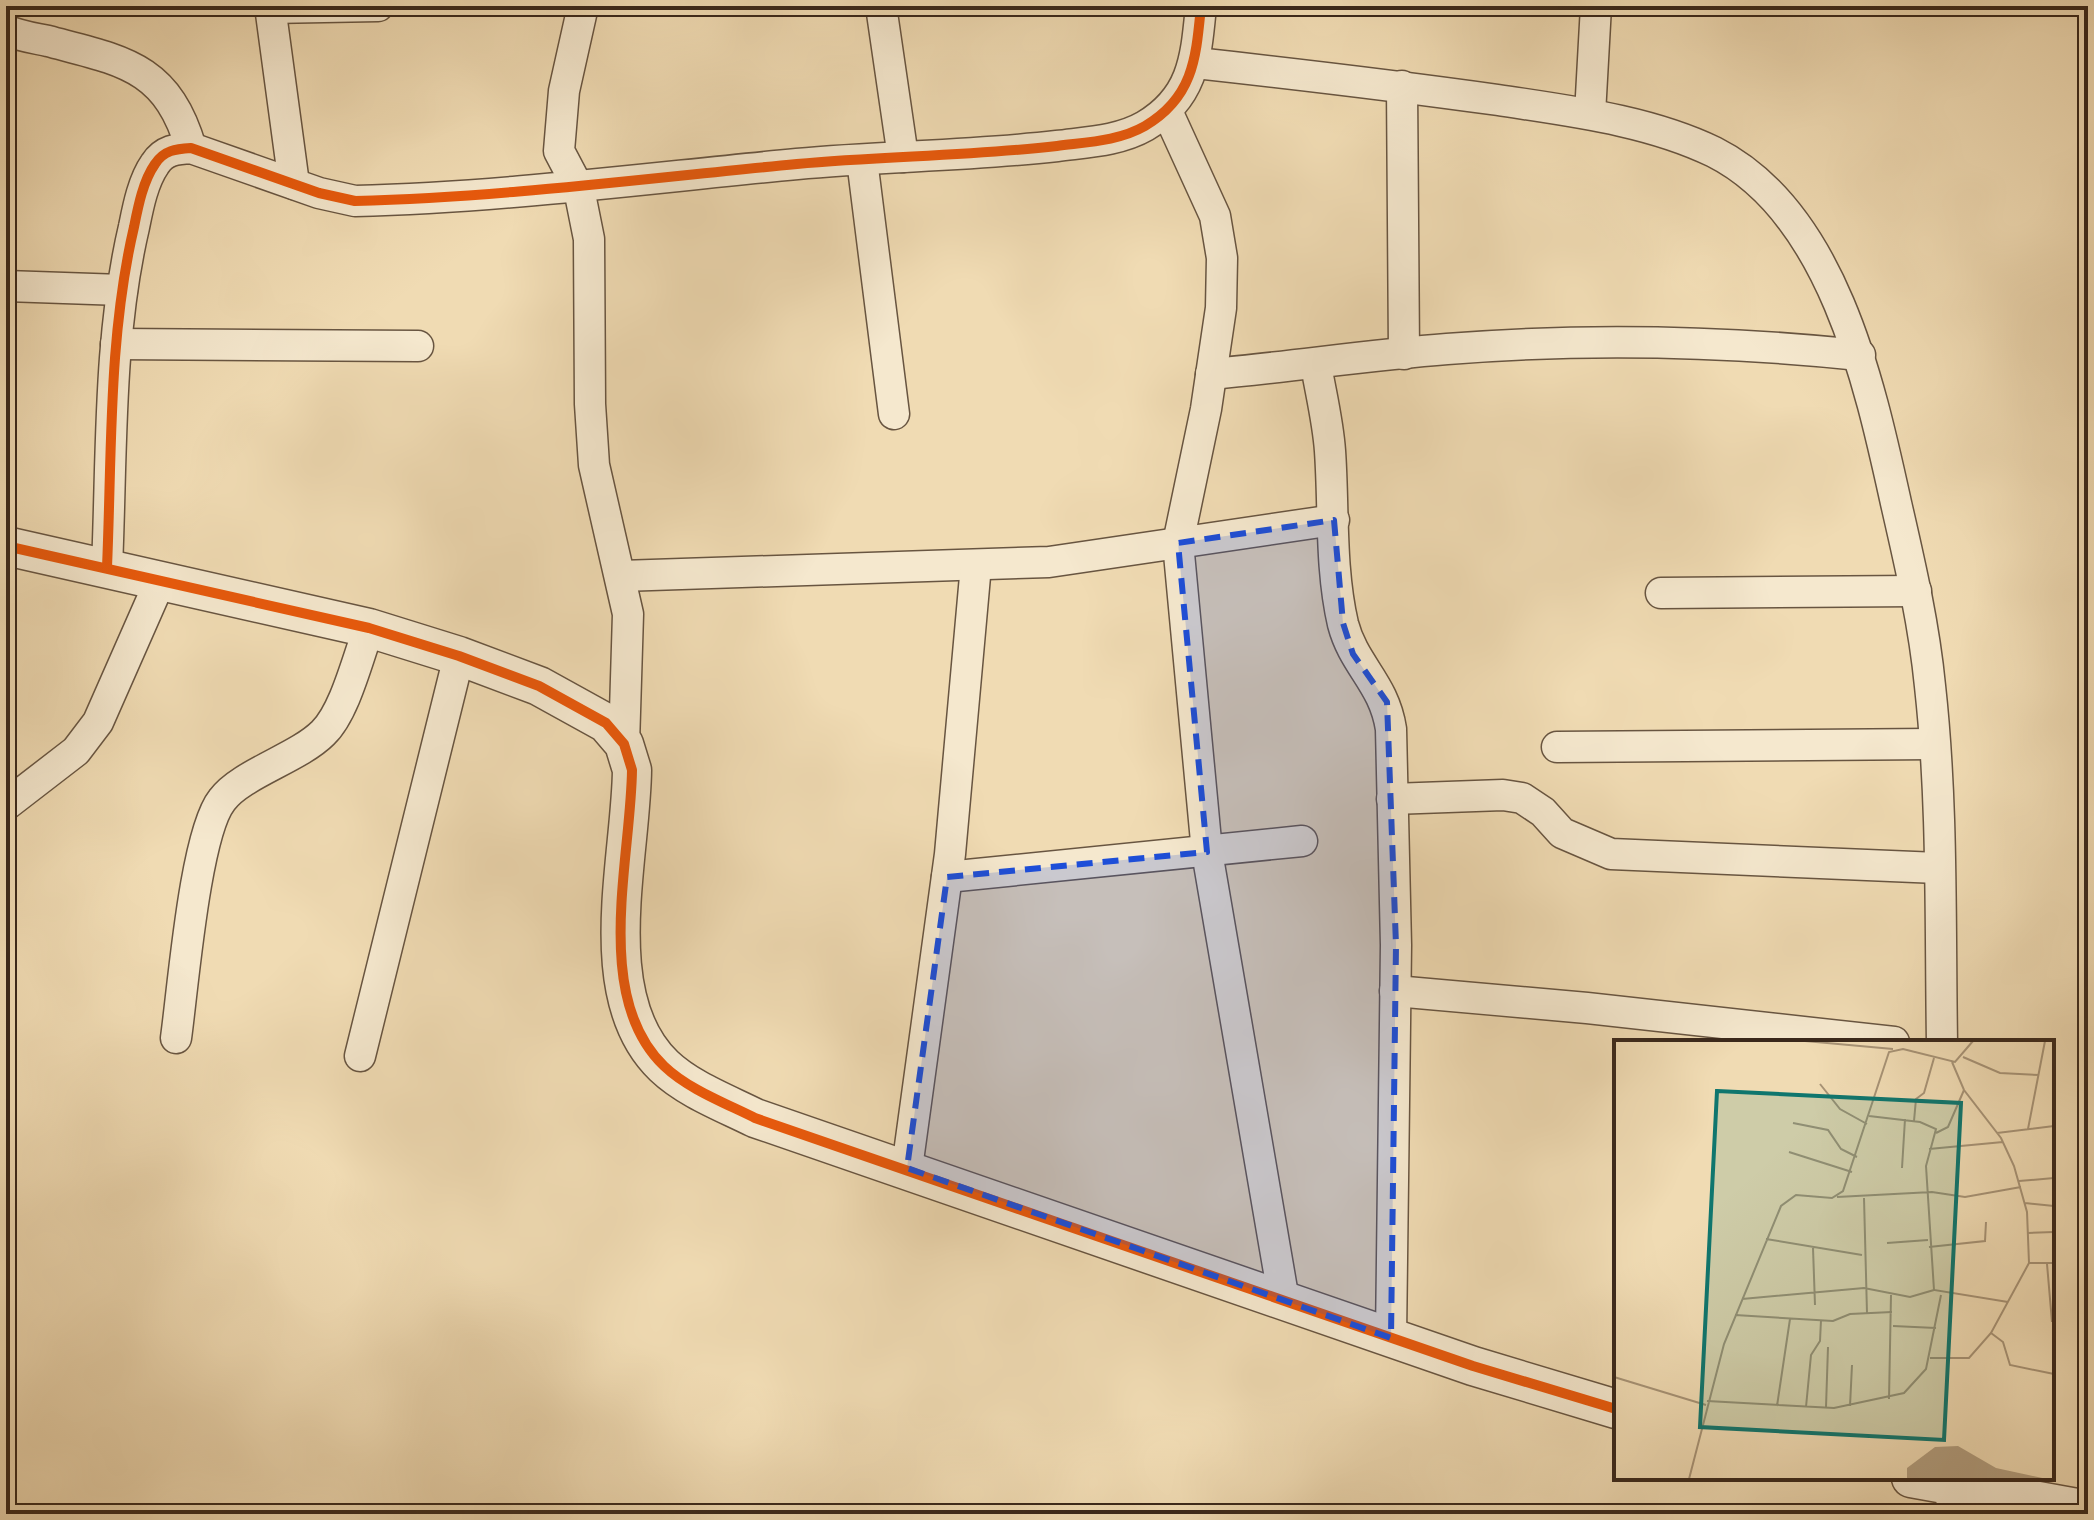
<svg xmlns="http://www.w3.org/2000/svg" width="2094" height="1520" font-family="'IM FELL Double Pica',serif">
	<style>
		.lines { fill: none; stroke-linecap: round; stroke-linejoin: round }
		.minor-casing { stroke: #685541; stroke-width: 33 }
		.tertiary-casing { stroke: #685541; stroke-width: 41 }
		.minor { stroke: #f5e8ce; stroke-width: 30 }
		.tertiary { stroke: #f5e8ce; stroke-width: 38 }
		.cycleway-casing { stroke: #f5e8ce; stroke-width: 15 }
		.cycleway { stroke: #e8590c; stroke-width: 10 }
		.marked { fill: #1d4ed8; fill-opacity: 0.2; stroke: #1d4ed8; stroke-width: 6; stroke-dasharray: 16 10; stroke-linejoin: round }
		.inset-road { fill: none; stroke: #a79376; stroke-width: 2 }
		.view { fill: #0f766e; fill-opacity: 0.15; stroke: #0f766e; stroke-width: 4 }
		.inset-edge { fill: none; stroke: #3a281b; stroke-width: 4 }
	</style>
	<rect width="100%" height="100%" fill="#f0dbb3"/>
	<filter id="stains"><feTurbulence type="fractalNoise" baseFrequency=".0025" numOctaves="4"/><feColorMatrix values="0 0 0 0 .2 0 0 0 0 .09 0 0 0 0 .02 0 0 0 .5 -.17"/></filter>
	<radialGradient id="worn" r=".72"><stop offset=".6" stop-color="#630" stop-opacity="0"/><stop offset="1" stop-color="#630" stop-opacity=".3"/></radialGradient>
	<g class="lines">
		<g class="minor-casing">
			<g id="minor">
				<path d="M270 6 294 184"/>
				<path d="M583 6 564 91 559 151 579 189 589 239 590 404 594 465 628 614 624 744"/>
				<path d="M881 6 903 157"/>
				<path d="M270 8 378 6"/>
				<path d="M6 30C19 36 34 38 48 41 123 61 167 66 191 148"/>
				<path d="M1196 63C1296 74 1397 86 1498 100 1569 111 1648 120 1714 152 1833 212 1870 385 1896 503 1910 564 1924 624 1930 686 1943 803 1940 924 1942 1042"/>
				<path d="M1402 86 1404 354"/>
				<path d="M1167 111 1215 216 1222 258 1221 308 1206 409 1178 543 1207 852 1284 1301"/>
				<path d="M1590 114 1596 6"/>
				<path d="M862 160 894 414"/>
				<path d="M6 286 122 290"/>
				<path d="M116 344 418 346"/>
				<path d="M1316 365C1321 394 1328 422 1330 451 1334 508 1330 568 1343 624 1354 666 1384 683 1391 729L1396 945 1391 1338"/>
				<path d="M1211 374C1290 367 1368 355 1447 349 1583 338 1724 341 1860 355"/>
				<path d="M107 567C112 454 108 338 134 227 138 207 143 181 155 164 164 150 176 149 191 148L319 193 355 201C505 197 648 178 797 164 883 156 971 156 1057 146 1087 142 1119 141 1145 126 1194 97 1196 57 1201 6"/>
				<path d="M621 576 1049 562 1334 520"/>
				<path d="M1661 593 1916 591"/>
				<path d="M1557 747 1933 744"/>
				<path d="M1392 799 1503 795 1522 798 1543 812 1562 833 1611 854 1938 868"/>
				<path d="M6 805 76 751 98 722 161 579"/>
				<path d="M947 877 1302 841"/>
				<path d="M1395 991 1587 1008 1894 1042"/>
				<path d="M176 1038C183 988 195 834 222 800 241 774 298 758 323 733 345 712 358 657 369 628"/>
				<path d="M360 1056 459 656"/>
				<path d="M907 1168 950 854 976 565"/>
				<path d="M1950 1514 1954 1487"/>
			</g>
		</g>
		<g class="tertiary-casing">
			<g id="tertiary">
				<path d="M6 546 369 628 459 656 539 686 606 723 624 744 632 770C631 859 592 997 664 1066 688 1089 725 1103 755 1118L1473 1366 1616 1409"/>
				<path d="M1911 1478 2088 1510"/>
			</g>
		</g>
		<use href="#minor" class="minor"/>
		<use href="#tertiary" class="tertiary"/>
		<g class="cycleway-casing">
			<g id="cycleway">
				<path d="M6 546 369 628 459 656 539 686 606 723 624 744 632 770C631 859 592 997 664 1066 688 1089 725 1103 755 1118L1473 1366 1616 1409"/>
				<path d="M107 567C112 454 108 338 134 227 138 207 143 181 155 164 164 150 176 149 191 148L319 193 355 201C505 197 648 178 797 164 883 156 971 156 1057 146 1087 142 1119 141 1145 126 1194 97 1196 57 1201 6"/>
			</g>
		</g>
		<use href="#cycleway" class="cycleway"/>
	</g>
	<path class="marked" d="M1334 520 1343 623 1353 654 1387 702 1396 945 1391 1338 907 1168 947 877 1207 852 1178 543Z"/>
	<g transform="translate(1614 1040)">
		<rect width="440" height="440" fill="#f0dbb3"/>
		<path d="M344 406 382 428 433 439H293V428L321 407Z" fill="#b29e7f"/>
		<path class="inset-road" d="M191 1 279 9M349 17 386 33 425 35M206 44 226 69 253 84M255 76 306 82 322 89 312 126 320 250 394 262M300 81 302 59 310 53 320 18M179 83 214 90 227 109 243 117M414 89 431 1M322 93 334 87 350 50M383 93 440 86M315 109 389 102M175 112 238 132M288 128 291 79M405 141 440 138M223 157 318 152 351 157 407 147M342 157 344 107M250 158 253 273M411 163 440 166M414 193 440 192M152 199 248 215M273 203 314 200M315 207 371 201 372 182M199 208 201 265M415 223H440M433 224 438 282M128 259 250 248 296 257 320 250M121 275 219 281 236 274 278 272M279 286 322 288M377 293 389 302 396 325 440 334M316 318H355L377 293 415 223 413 172 400 126 387 98 350 50 338 22M0 337 92 365M275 359 277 255M93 361 220 368 290 353 312 329 327 255M163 366 176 279M236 366 238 325M192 367 197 315 206 301 207 280M212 367 214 307M75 439 110 304 167 166 182 155 218 158 229 151 275 12 289 9 341 22 359 1"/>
		<path class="view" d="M103 51 347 63 330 400 86 387Z"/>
		<rect width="440" height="440" class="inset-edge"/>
	</g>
	<rect width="2094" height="1520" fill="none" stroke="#f0dbb3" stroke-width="32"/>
	<rect x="8" y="8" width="2078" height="1504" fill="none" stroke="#3a281b" stroke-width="4"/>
	<rect x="16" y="16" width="2062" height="1488" fill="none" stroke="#3a281b" stroke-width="2"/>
	<rect width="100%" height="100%" filter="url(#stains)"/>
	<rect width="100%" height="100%" fill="url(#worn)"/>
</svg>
